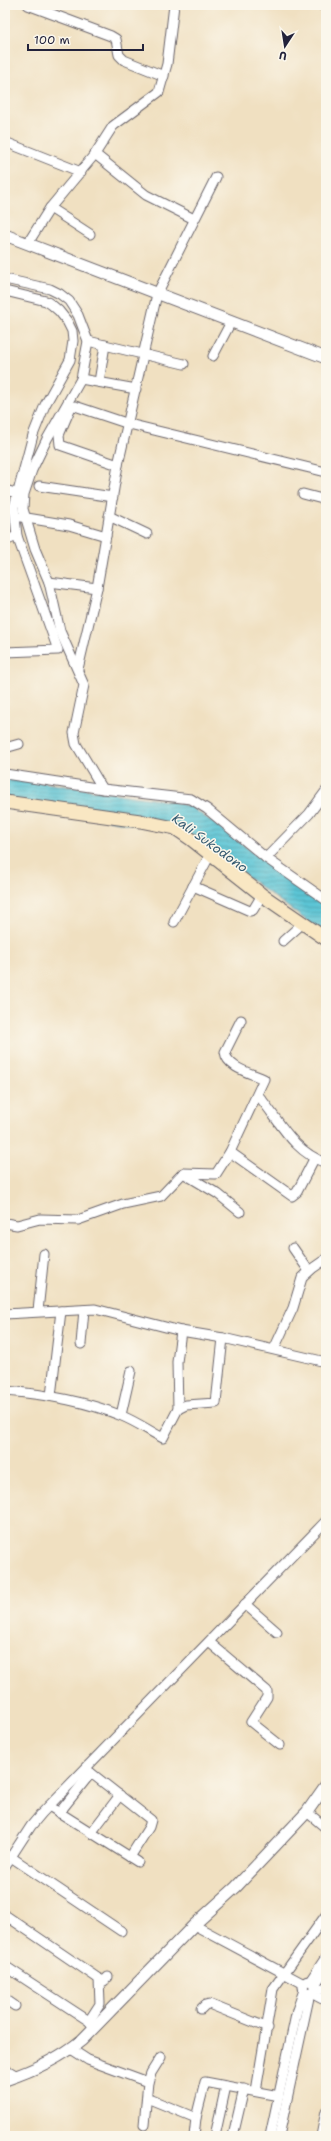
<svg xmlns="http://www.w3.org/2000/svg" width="331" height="2141" font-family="'Shantell Sans',sans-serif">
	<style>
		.water { fill: url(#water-rules); stroke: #3e7488 }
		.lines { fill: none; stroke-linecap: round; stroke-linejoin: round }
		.minor-casing { stroke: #6a646a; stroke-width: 11 }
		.tertiary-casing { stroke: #6a646a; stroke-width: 13 }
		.secondary-casing { stroke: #6a646a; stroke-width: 15 }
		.minor { stroke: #fff; stroke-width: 9 }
		.tertiary { stroke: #fff; stroke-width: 11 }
		.secondary { stroke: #f9e7c3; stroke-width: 13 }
		.labels { text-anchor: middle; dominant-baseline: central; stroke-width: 3; stroke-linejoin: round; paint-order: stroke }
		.water-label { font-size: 13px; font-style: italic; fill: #365b71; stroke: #fbf7ec }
	</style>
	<defs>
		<pattern id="water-rules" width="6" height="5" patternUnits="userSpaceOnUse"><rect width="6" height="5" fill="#5bc5d5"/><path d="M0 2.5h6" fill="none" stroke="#4ba0ae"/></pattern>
	</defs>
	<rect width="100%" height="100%" fill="#fbf7ec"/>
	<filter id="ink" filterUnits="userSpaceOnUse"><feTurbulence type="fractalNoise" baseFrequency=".025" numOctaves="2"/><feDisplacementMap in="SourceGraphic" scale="8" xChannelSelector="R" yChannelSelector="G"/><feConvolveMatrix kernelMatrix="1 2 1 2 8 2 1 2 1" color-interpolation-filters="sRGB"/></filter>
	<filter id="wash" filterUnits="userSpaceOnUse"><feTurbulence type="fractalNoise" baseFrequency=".012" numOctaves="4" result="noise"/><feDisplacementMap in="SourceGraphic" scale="16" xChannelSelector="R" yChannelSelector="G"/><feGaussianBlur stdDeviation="0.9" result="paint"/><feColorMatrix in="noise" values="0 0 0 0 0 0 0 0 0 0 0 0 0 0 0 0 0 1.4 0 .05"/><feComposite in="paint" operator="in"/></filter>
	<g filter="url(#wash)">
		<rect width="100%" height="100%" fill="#f0e0c1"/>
		<path class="water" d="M5 777 174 802 191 807 229 834 326 908V935L190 835 5 801Z"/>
	</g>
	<g filter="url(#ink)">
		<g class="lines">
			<g class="minor-casing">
				<g id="minor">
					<path d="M28 5 111 36 116 39 119 55 124 60 164 76"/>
					<path d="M321 5 326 7"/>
					<path d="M5 142 81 172"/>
					<path d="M95 154 146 195 194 219"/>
					<path d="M50 208 90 234"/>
					<path d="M28 243 50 208 95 154 113 126 159 92 167 64 174 5"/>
					<path d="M5 279 50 289 60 294 69 301 78 315 88 341 81 379 47 439 32 470 24 494 23 509 35 549 49 582 60 631 84 685 74 733 76 744 103 789"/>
					<path d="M5 291 46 301 52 305 59 311 67 321 72 331 73 341 70 360 45 405 33 435 14 507 17 536 58 650 5 652"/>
					<path d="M88 341 184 364"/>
					<path d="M213 356 231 322"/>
					<path d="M81 379 136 389"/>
					<path d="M99 382 105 345"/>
					<path d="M118 465 60 445 59 435 71 407 75 406 129 424 326 472"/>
					<path d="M39 486 113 497"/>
					<path d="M5 490 16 493"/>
					<path d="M303 494 326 500"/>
					<path d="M109 516 147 534"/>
					<path d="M21 517 69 525 106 536"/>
					<path d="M5 541 17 536"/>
					<path d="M49 582 97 588"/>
					<path d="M78 669 97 588 118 465 157 294 216 177"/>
					<path d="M5 748 19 744"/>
					<path d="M5 774 103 789 191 799 207 809 266 858 326 900"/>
					<path d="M266 858 309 814 326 791"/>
					<path d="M193 886 250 911 253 910 262 895"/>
					<path d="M174 922 211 853"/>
					<path d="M283 941 303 923"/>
					<path d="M258 1095C280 1121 292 1151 326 1163"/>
					<path d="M230 1152 292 1196 297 1192 314 1159"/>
					<path d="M183 1173 218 1194 240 1212"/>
					<path d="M5 1223 17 1225 40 1219 78 1220 123 1204 161 1196 183 1173 216 1174 230 1152 264 1079C251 1073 227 1068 225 1052L241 1020"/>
					<path d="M293 1248 309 1271"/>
					<path d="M38 1311 44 1254"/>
					<path d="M5 1314 95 1309 181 1331 223 1338 326 1362"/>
					<path d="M81 1344 84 1310"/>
					<path d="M274 1349 293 1308 302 1278 313 1268 326 1259"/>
					<path d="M5 1391C45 1394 85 1401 122 1416 137 1422 149 1431 163 1438L178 1409 177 1362 181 1331"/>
					<path d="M51 1396 61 1311"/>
					<path d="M178 1409 186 1405 216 1403 223 1338"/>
					<path d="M121 1415 131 1371"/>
					<path d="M245 1604 277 1632"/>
					<path d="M209 1642 267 1691V1697L251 1722 280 1745"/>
					<path d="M86 1769 151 1820 149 1827 130 1857"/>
					<path d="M49 1806 138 1862"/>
					<path d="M307 1812 326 1828"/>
					<path d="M59 1813 91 1773"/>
					<path d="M91 1833 120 1795"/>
					<path d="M11 1857 121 1931"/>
					<path d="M5 1866 31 1826 42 1813 326 1521"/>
					<path d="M5 1915 99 1979 104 1981 108 1977"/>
					<path d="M194 1925 304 1984"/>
					<path d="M5 1966 89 2021 94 2027"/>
					<circle cx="309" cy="1987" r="6"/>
					<path d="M310 1981 326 1957"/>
					<path d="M315 1984 326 1970"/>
					<path d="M316 1986 326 1991"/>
					<path d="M311 1993 326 2001"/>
					<path d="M5 1999 15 2006"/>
					<path d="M201 2009 205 2005 209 2004 268 2028"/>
					<path d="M89 2021 100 2004 99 1979"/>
					<path d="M71 2049 88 2060 148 2082 144 2125"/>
					<path d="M5 2069 17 2076"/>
					<path d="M148 2082 151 2073 161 2057"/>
					<path d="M256 2091 273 1989 326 1915"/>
					<path d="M147 2098 196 2118 194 2136"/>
					<path d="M196 2118 205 2082 279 2096"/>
					<path d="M215 2136 226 2086"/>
					<path d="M233 2136 244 2089"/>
					<path d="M270 2136 297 2010 304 1990"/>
					<path d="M279 2136 310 1993"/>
					<path d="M321 2136 326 2111"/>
				</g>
			</g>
			<g class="tertiary-casing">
				<g id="tertiary">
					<path d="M5 235 326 358"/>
					<path d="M5 2080C32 2071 59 2059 82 2040L194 1925 236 1887 307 1812 326 1785"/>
				</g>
			</g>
			<g class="secondary-casing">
				<path id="secondary" d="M5 802 140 821 175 828 191 839 262 895 326 939"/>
			</g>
			<use href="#minor" class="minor"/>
			<use href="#tertiary" class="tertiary"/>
			<use href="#secondary" class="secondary"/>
		</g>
	</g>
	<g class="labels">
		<g class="water-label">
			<text transform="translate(210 843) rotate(36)">Kali Sukodono</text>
		</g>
	</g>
	<rect width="331" height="2141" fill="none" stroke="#fbf7ec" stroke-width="20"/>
	<g transform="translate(285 46) rotate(192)" stroke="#fbf7ec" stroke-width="3" paint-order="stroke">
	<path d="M0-3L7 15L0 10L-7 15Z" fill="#22223b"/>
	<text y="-6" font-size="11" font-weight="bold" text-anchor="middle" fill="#22223b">U</text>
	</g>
	<path d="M28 44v6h115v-6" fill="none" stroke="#22223b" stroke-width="2"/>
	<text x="34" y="44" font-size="12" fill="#22223b" stroke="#fbf7ec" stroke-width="3" paint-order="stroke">100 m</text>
</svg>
